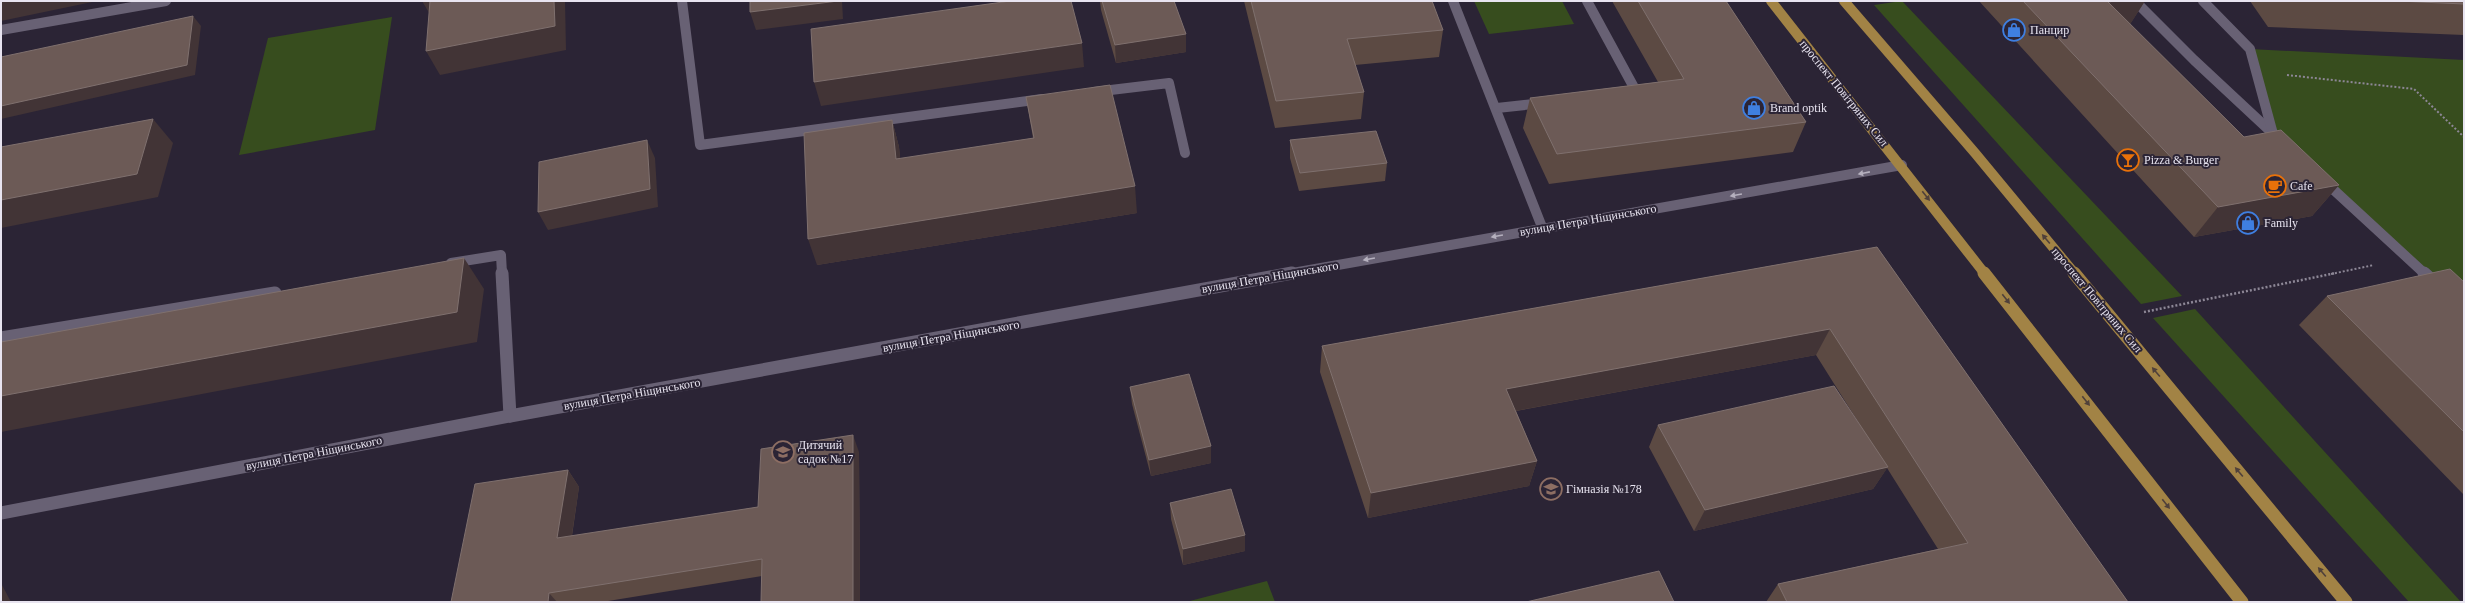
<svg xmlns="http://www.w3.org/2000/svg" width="2465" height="603" font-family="Georgia,serif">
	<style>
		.green { fill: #374d1e }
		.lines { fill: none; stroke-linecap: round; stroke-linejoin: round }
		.path-far1 { stroke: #8d8796; stroke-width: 2; stroke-dasharray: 2 2; stroke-linecap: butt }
		.path { stroke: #8d8796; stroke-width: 2.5; stroke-dasharray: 2 2; stroke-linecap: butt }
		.lane-far1 { stroke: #686174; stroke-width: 10 }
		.lane { stroke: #686174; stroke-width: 13 }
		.street-far1 { stroke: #686174; stroke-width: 10 }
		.street { stroke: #686174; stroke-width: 13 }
		.primary-far1 { stroke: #a28345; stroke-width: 10 }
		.primary { stroke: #a28345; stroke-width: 13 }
		.wall { fill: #5c4a43 }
		.shaded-wall { fill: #423436 }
		.building { fill: #6c5a56; stroke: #7f706e }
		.oneway { fill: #b5b0be }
		.oneway2 { fill: #4f403a }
		.labels { text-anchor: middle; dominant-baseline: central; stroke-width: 4; stroke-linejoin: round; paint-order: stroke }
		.poi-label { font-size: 12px; fill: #e8e4f0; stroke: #2b2435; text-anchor: start }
		.street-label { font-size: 12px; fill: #e8e4f0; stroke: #2b2435 }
	</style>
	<rect width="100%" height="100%" fill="#2b2435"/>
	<g class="green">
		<path d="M1474 1H1562L1574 24 1489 34Z"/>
		<path d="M1902 1 2182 296 2141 304 1874 5Z"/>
		<path d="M392 17 375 130 239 155 268 38Z"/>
		<path d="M2250 49 2464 60V310L2273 134Z"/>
		<path d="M2195 309 2461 602H2409L2153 318Z"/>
		<path d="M1267 581 1275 602H1186Z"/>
	</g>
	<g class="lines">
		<g class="path-far1">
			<path d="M2287 75 2414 89 2464 137"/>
			<path d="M2331 274 2374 265"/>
		</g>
		<path class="path" d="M2144 312 2336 273"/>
		<g class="lane-far1">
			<path d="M682 1 700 145 1042 99"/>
			<path d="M1453 1 1542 227"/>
			<path d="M1587 1 1637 93 1631 94"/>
			<path d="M2135 1 2194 60 2283 143"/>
			<path d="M2203 1 2250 49 2273 134"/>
			<path d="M1 30 166 1"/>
			<path d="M1094 92 1169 83 1185 153"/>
			<path d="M1497 108 1543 103"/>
			<path d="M2323 180 2425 274"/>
			<path d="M451 263 501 255 502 274"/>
		</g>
		<g class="lane">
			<path d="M502 273 510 416"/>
			<path d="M2424 273 2437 285"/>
			<path d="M1 338 275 293"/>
		</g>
		<path class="street-far1" d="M1287 274 1902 165"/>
		<path class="street" d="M1 513 510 416 1292 273"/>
		<g class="primary-far1">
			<path d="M1771 1 1985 274"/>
			<path d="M1844 1 1975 153 2075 274"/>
		</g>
		<g class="primary">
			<path d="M1984 273 2242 602"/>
			<path d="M2074 273 2346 602"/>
		</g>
	</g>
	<g class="wall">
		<path d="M1100 1H1174L1186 52 1116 63 1101 10Z"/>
		<path d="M1244 1H1432L1443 30 1439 57 1355 65 1364 92 1361 119 1275 128Z"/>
		<path d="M1612 1H1726L1806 122 1793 152 1549 184 1523 128 1530 98 1658 82Z"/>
		<path d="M1979 1H2145L2130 24 2244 137 2339 185 2312 216 2194 237Z"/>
		<path d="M2250 1H2464V35L2268 27Z"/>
		<path d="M1026 97 1137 213 817 265 892 120 899 147 900 159 1033 138Z"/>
		<path d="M1290 140 1387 163 1385 181 1299 191 1290 158Z"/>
		<path d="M1877 247 2128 602H1766L1778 584 1938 549 1887 468 1873 489 1694 531 1649 447 1658 425H1860L1816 355 1516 411 1537 461 1529 486 1368 518 1320 372 1322 346Z"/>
		<path d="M2464 282V495L2299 325 2327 296Z"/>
		<path d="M1130 387 1211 463 1151 476 1132 404Z"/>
		<path d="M859 452 860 602H761L762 576 602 602H451L568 470 579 487 572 536 758 507Z"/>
		<path d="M1170 503 1245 535V551L1183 565 1171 519Z"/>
	</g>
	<g class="shaded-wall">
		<path d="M1 1H97L1 21Z"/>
		<path d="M422 1H437L431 16Z"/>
		<path d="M554 1H565L566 50 440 75 426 51Z"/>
		<path d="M838 1H842L843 19 756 30 750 12Z"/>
		<path d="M2115 1H2145L2129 26 2108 2Z"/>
		<path d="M193 16 201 26 195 75 1 119V106Z"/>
		<path d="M1186 34V52L1116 63 1115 45Z"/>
		<path d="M1082 43 1084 67 821 106 814 82Z"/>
		<path d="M153 119 173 143 158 197 1 228V200Z"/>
		<path d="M892 120 899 147 903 186 896 159Z"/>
		<path d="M647 140 655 158 658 207 548 230 538 212Z"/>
		<path d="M2339 185 2312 216 2194 237 2218 207Z"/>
		<path d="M1135 186 1137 213 817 265 808 239Z"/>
		<path d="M464 258 484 289 477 342 1 432V396Z"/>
		<path d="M1830 329 1816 355 1499 414 1506 389Z"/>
		<path d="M853 435 859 452 860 602H853Z"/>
		<path d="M1211 446V463L1151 476 1149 460Z"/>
		<path d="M1537 461 1529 486 1368 518 1371 493Z"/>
		<path d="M1888 467 1873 489 1694 531 1705 510Z"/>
		<path d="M568 470 579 487 569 554 557 538Z"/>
		<path d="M1245 535V551L1183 565V549Z"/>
		<path d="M1 584 2 585 11 602H1Z"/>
		<path d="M549 593 557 602H548Z"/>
	</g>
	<g class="building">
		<path d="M430 1H554L555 26 426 51Z"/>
		<path d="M750 1H838L750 12Z"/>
		<path d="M1010 1H1071L1082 43 814 82 811 29Z"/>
		<path d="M1102 1H1174L1186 34 1115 45Z"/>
		<path d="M1251 1H1432L1443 30 1347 39 1364 92 1276 101Z"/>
		<path d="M1638 1H1726L1806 122 1557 154 1530 98 1684 79Z"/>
		<path d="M2023 1H2115L2108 2 2244 137 2281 130 2339 185 2218 207Z"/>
		<path d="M2398 1H2464V4Z"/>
		<path d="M193 16 187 65 1 106V57Z"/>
		<path d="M1110 85 1135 186 808 239 804 133 892 120 896 159 1034 138 1026 97Z"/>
		<path d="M153 119 137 174 1 200V147Z"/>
		<path d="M1376 131 1387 163 1300 173 1290 140Z"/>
		<path d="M647 140 650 189 538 212 539 162Z"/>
		<path d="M1877 247 2128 602H1787L1778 584 1968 543 1830 329 1506 389 1537 461 1371 493 1322 346Z"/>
		<path d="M464 258 457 312 1 396V342Z"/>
		<path d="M2450 269 2464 282V432L2327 296Z"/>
		<path d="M1189 374 1211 446 1149 460 1130 387Z"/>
		<path d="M1834 386 1888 467 1705 510 1658 425Z"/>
		<path d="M853 435V602H761L762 559 549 593 548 602H451L475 484 568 470 557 538 758 507 761 449Z"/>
		<path d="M1231 489 1245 535 1183 549 1170 503Z"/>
		<path d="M1659 571 1674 602H1526Z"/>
	</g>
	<defs><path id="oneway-solid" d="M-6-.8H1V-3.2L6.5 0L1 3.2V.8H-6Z"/></defs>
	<g class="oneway">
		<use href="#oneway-solid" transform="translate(1864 173) rotate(169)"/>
		<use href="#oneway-solid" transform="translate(1736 195) rotate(170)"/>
		<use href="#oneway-solid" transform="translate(1497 236) rotate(170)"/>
		<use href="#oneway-solid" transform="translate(1369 259) rotate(170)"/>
	</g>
	<g class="oneway2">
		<use href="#oneway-solid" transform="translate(1926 196) rotate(52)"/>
		<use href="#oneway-solid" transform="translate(2046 239) rotate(-130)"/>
		<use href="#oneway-solid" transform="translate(2006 299) rotate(52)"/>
		<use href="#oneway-solid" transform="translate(2156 372) rotate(-130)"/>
		<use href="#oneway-solid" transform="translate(2086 401) rotate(52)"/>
		<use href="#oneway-solid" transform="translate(2239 472) rotate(-130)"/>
		<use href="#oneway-solid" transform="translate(2166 504) rotate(52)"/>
		<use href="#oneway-solid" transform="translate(2322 572) rotate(-130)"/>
	</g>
	<defs>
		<g id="shop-ring" transform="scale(1.15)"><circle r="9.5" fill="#2b2435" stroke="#3f7fe0" stroke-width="1.5"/><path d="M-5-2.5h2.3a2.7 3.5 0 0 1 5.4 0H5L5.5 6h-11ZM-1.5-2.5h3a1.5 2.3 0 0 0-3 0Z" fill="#3f7fe0"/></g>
		<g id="bar-ring" transform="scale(1.15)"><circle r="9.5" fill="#2b2435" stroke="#e8710a" stroke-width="1.5"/><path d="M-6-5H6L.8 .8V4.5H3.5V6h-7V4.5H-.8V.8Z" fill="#e8710a"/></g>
		<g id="cafe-ring" transform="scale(1.15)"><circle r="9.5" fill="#2b2435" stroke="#e8710a" stroke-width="1.5"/><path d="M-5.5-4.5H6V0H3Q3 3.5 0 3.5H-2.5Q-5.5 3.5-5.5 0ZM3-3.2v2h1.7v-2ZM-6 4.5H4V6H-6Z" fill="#e8710a"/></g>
		<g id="school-ring" transform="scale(1.15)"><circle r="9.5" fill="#2b2435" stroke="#8d6e63" stroke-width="1.5"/><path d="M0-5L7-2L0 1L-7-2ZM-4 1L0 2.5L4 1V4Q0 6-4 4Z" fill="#8d6e63"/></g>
	</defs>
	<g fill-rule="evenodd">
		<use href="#shop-ring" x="2014" y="30"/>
		<use href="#shop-ring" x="1754" y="108"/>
		<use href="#bar-ring" x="2128" y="160"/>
		<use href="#cafe-ring" x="2275" y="186"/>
		<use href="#shop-ring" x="2248" y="223"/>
		<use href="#school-ring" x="783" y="452"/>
		<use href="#school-ring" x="1551" y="489"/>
	</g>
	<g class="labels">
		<g class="poi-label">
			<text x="2030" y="30">Панцир</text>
			<text x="1770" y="108">Brand optik</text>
			<text x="2144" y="160">Pizza &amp; Burger</text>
			<text x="2290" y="186">Cafe</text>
			<text x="2264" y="223">Family</text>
			<text x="798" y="445">Дитячий<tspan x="798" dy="14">садок №17</tspan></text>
			<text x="1566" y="489">Гімназія №178</text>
		</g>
		<g class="street-label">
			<text transform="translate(1844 93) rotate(51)">проспект Повітряних Сил</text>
			<text transform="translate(1588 220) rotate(-10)">вулиця Петра Ніщинського</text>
			<text transform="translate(1270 277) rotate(-10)">вулиця Петра Ніщинського</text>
			<text transform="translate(2097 300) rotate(50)">проспект Повітряних Сил</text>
			<text transform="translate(951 336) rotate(-10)">вулиця Петра Ніщинського</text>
			<text transform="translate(632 394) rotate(-10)">вулиця Петра Ніщинського</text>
			<text transform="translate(314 453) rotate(-11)">вулиця Петра Ніщинського</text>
		</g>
	</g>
	<rect width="2465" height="603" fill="none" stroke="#e8e4f0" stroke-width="4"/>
</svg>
